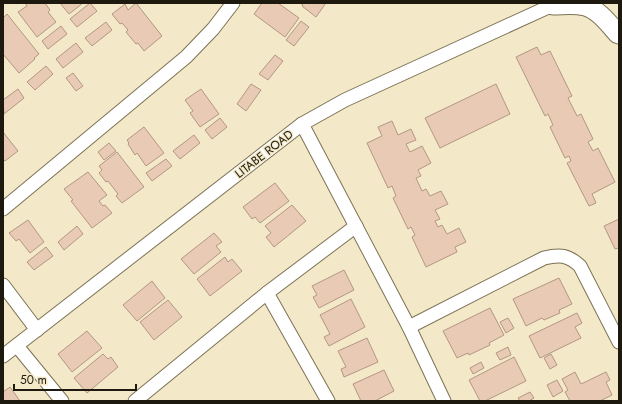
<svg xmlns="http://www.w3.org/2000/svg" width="622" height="404" font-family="Jost,sans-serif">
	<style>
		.building { fill: #e8cab5; stroke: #b39783 }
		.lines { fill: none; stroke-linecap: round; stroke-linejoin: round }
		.street-casing { stroke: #7c7255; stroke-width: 15 }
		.secondary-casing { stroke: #7c7255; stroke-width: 21 }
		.street { stroke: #fff; stroke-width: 13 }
		.secondary { stroke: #fff; stroke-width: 19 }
		.labels { text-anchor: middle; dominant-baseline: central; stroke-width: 3; stroke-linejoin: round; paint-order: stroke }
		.street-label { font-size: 12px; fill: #1d190e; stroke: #f3e8c7 }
	</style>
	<rect width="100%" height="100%" fill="#f3e8c7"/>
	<g class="building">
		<path d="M25 3H45L50 10 48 12 56 22 37 37 18 12 27 6Z"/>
		<path d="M60 3H83L69 14Z"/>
		<path d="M90 3 97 11 77 27 70 19Z"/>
		<path d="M136 3 162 36 144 51 138 43 136 44 126 32 128 30 122 23 120 24 112 14 125 4 128 10Z"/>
		<path d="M262 3H278L299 18 285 37 254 14Z"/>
		<path d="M300 3H326L316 17 302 6 303 5Z"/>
		<path d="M7 14 39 54 34 58 35 59 19 73 3 54V18Z"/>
		<path d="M301 21 309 27 294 46 286 40Z"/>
		<path d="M106 22 112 30 92 46 85 38Z"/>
		<path d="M61 26 67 34 48 49 42 41Z"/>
		<path d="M76 43 83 52 63 68 56 59Z"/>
		<path d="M537 47 541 55 550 51 572 96 568 98 577 116 581 114 593 139 588 142 593 151 598 148 615 182 592 194 596 203 589 206 567 163 571 161 569 156 565 158 550 127 553 125 548 114 545 116 516 57Z"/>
		<path d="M275 55 283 61 268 80 259 74Z"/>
		<path d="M46 66 53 74 35 90 27 82Z"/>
		<path d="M73 73 83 86 76 91 66 78Z"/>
		<path d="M251 84 261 90 246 111 237 104Z"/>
		<path d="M496 84 510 114 440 148 425 118Z"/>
		<path d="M18 89 24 98 4 114 3 100Z"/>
		<path d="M201 89 219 114 200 127 190 113 193 111 185 100Z"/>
		<path d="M220 118 227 127 212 139 205 130Z"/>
		<path d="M392 121 398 135 411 129 416 140 406 144 410 152 422 146 431 163 418 170 421 176 416 178 422 191 426 189 430 196 441 191 448 204 435 210 440 219 435 221 438 227 442 225 447 234 459 228 466 242 455 247 457 252 426 267 412 237 415 235 411 227 408 229 393 198 396 196 392 186 388 188 367 143 382 136 378 127Z"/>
		<path d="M144 127 164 153 146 166 137 153 135 155 128 144 129 143 127 140Z"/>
		<path d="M3 132 18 151 5 161 3 159Z"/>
		<path d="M194 135 200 143 180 159 173 151Z"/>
		<path d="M109 143 116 151 104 160 98 152Z"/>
		<path d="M117 152 144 187 122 203 116 196 118 194 108 181 106 182 99 173 102 170 99 166Z"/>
		<path d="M166 159 172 166 152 181 146 173Z"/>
		<path d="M88 172 107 195 99 201 103 206 105 205 112 213 92 228 71 201 73 200 64 189Z"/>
		<path d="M275 183 289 201 260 223 255 217 252 219 243 207Z"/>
		<path d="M292 205 306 221 274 247 266 237 271 233 265 226Z"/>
		<path d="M619 219V248L615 249 604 226Z"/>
		<path d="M28 220 44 242 30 253 19 239 16 241 9 233Z"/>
		<path d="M77 226 83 234 64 250 58 242Z"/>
		<path d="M214 233 222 242 216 246 221 252 194 274 181 259Z"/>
		<path d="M46 247 53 256 34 270 27 262Z"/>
		<path d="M225 257 228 262 232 259 242 271 210 296 197 279Z"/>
		<path d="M344 270 354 290 319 308 313 297 317 295 312 286Z"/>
		<path d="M559 278 572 304 559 310 560 313 544 320 542 318 526 326 513 299Z"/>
		<path d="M152 281 165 298 137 321 123 305Z"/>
		<path d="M351 299 365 327 329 346 324 337 330 334 320 315Z"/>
		<path d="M168 300 182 317 154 340 140 322Z"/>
		<path d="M490 308 504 335 489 343 490 345 469 355 468 353 457 358 443 331Z"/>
		<path d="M577 313 582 323 575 327 581 338 540 358 529 336Z"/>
		<path d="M508 318 514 328 506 333 500 322Z"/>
		<path d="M87 331 102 348 72 372 58 354Z"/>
		<path d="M367 338 378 362 344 377 341 369 346 367 338 351Z"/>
		<path d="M508 347 511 355 500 360 496 353Z"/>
		<path d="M103 354 108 359 111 357 118 367 87 393 74 378Z"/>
		<path d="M551 354 557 365 550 369 544 358Z"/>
		<path d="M514 357 526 381 485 401H480L469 380Z"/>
		<path d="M481 362 484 368 473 374 470 368Z"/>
		<path d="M384 370 394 391 375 401H361L353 384Z"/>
		<path d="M575 372 581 384 606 372 610 380 606 382 612 395 600 401H570L565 392 568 390 562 379Z"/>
		<path d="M557 380 563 391 553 397 547 385Z"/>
		<path d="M10 387 20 401H3V392Z"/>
		<path d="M530 392 534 398 529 401H520L518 398Z"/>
	</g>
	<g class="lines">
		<g class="street-casing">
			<g id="street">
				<path d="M302 124 409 327 444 401"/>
				<path d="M3 209 186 57 213 29 233 3"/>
				<path d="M3 285 37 330"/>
				<path d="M267 293 328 401"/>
				<path d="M409 327 544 258C560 254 568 255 580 266L619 342"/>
				<path d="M17 346 62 401"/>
				<path d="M3 356 302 124 345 100 557 3"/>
				<path d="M135 401 267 293 356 226"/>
			</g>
		</g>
		<g class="secondary-casing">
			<path id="secondary" d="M553 5C563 5 575 3 585 6 599 10 609 24 618 34"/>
		</g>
		<use href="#street" class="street"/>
		<use href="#secondary" class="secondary"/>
	</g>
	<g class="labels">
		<g class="street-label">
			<text transform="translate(264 154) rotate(-38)">LITABE ROAD</text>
		</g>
	</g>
	<rect width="622" height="404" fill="none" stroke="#1d190e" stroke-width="8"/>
	<path d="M14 384v6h122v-6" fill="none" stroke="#1d190e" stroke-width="2"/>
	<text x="20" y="384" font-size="12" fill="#1d190e" stroke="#f3e8c7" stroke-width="3" paint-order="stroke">50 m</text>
</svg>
